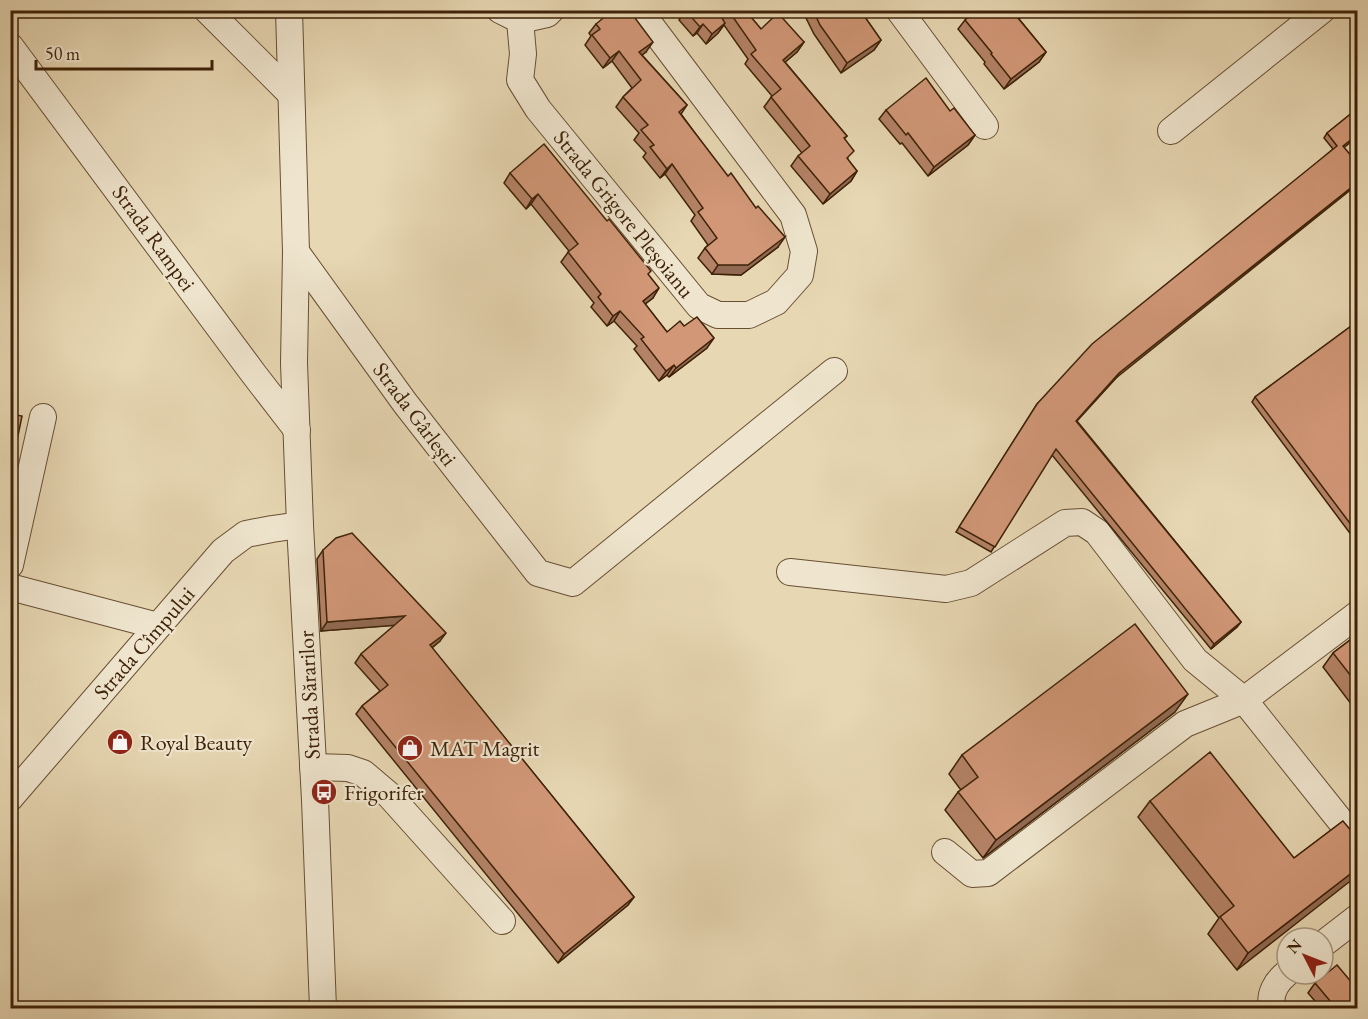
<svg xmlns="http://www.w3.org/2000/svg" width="1368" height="1019" font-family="'EB Garamond',serif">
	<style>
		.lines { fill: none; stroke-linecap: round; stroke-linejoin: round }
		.minor-casing { stroke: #684f33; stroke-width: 28 }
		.minor { stroke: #efe5ce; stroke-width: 26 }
		.wall { fill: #b48266; stroke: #3e2208; stroke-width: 1.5 }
		.shaded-wall { fill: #926a53; stroke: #3e2208; stroke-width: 1.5 }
		.building { fill: #d19777; stroke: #3e2208; stroke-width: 1.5 }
		.labels { text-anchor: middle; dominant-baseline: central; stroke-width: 4.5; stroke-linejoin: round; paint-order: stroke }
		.street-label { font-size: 22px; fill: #3e2208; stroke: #efe5ce }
		.poi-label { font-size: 22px; fill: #3e2208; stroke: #efe5ce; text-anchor: start }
	</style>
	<rect width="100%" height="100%" fill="#e7d7b3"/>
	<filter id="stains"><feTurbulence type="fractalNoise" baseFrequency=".00333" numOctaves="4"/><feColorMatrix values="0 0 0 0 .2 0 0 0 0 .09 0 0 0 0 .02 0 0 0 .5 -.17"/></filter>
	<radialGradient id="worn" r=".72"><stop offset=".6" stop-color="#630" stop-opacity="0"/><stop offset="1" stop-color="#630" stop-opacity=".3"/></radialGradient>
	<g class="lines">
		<g class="minor-casing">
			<g id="minor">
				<path d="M207 10 291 94"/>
				<path d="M289 10 296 252 294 363 300 525 315 800 323 1008"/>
				<path d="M500 10 520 20 547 14 551 10"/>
				<path d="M899 10 985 126"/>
				<path d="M520 20 523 54 520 80 538 109 699 306 718 315H749L776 302 800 275 804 251 793 215 639 10"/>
				<path d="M10 46 253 373 297 430"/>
				<path d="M1171 131 1322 10"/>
				<path d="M296 252 405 403 538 573 573 583 834 371"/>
				<path d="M10 565 43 417"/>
				<path d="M790 572 946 589 971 583 1065 523 1082 522 1097 532 1195 660 1244 700 1185 724 988 873 972 874 945 852"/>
				<path d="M10 587 158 626"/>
				<path d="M1358 614 1244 700 1358 843"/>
				<path d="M313 767 348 768 363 773 389 795 502 921"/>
				<path d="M10 798 223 551 246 534 272 529 300 525"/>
				<path d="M1323 944 1358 917"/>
				<path d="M1272 1008C1269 994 1276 982 1287 973"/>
			</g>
		</g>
		<use href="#minor" class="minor"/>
	</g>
	<g class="wall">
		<path d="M686 10H745L761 29 804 42 797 52 785 62 847 136 844 139 848 160 857 171 851 181 823 204 791 166 798 156 802 153 764 107 772 96 745 64 748 59 724 25 718 33 706 44 697 33 693 36 679 20Z"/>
		<path d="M802 10H860L881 40 874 50 841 73 814 34Z"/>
		<path d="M1024 13 1019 19 1046 52 1039 62 1004 89 984 64 985 62 958 29 965 20 972 14Z"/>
		<path d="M596 24 646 52 642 55 687 105 681 114 778 247 741 275 712 274 698 258 705 248 708 245 691 221 695 215 665 174 660 178 643 157 646 153 634 140 639 133 616 107 623 97 632 88 612 61 603 68 585 45 591 36 589 33Z"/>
		<path d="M1358 108V136L1344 147 1116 378 1077 421 1241 622 1237 627 1211 649 1052 455 991 552 956 532 1037 404 1333 149 1324 138 1327 133Z"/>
		<path d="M886 110 950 111 975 135 968 145 928 176 902 143 900 144 879 119Z"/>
		<path d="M510 173 648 275 653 298 645 304 667 332 684 326 707 348 669 377 667 375 659 381 634 349 637 346 614 321 607 326 591 307 594 303 561 262 569 251 531 204 526 209 504 183Z"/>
		<path d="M1358 321V544L1252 402 1255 397Z"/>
		<path d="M323 550 440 641 432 648 634 897 628 905 558 963 356 714 362 706 380 691 355 663 361 654 395 625 321 631 317 559Z"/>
		<path d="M1358 634V713L1323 667 1333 653Z"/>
		<path d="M1175 712 983 858 945 810 958 792 961 790 949 774 962 755Z"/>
		<path d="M1150 801 1294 858 1343 821 1237 970 1208 934 1219 918 1138 817Z"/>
		<path d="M1315 983 1358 1008H1321L1308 993Z"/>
	</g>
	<g class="shaded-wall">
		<path d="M722 10H726L712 23 719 13Z"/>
		<path d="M958 10H979L976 15Z"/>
		<path d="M725 23 718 33 706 44 712 34Z"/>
		<path d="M703 24 697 33 693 36 700 27Z"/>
		<path d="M881 40 874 50 841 73 847 63Z"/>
		<path d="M653 42 646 52 632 62 639 52Z"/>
		<path d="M804 42 797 52 776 70 783 60Z"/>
		<path d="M619 51 612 61 603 68 610 58Z"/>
		<path d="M1046 52 1039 62 1004 89 1011 79Z"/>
		<path d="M1358 134V136L1340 151 1343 146Z"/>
		<path d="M975 135 968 145 928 176 934 167Z"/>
		<path d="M672 164 665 174 660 178 667 169Z"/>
		<path d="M857 171 851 181 823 204 830 194Z"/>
		<path d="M1358 182V184L1116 378 1073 425 1119 373Z"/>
		<path d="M538 194 531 204 526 209 532 199Z"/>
		<path d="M785 237 778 247 741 275 712 274 718 265Z"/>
		<path d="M659 288 653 298 636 311 643 301Z"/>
		<path d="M620 311 614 321 607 326 613 316Z"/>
		<path d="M714 338 707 348 669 377 676 368Z"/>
		<path d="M674 365 667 375 659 381 666 371Z"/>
		<path d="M405 616 399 625 321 631 327 622Z"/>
		<path d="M1241 622 1237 627 1211 649 1214 644Z"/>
		<path d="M446 633 440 641 424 654 430 645Z"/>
		<path d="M1188 694 1175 712 983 858 996 840Z"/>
		<path d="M1358 868V875L1237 970 1248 953Z"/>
		<path d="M634 897 628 905 558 963 564 954Z"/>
	</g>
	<g class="building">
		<path d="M613 10H629L653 42 639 52 687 105 679 112 728 176 731 173 756 208 758 206 785 237 748 265H718L705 248 717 238 698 212 703 208 672 164 667 169 650 147 654 145 641 130 648 125 623 97 641 80 619 51 610 58 592 35 600 29 596 24Z"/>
		<path d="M722 10 719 13 725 23 712 34 703 24 700 27 686 11Z"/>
		<path d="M728 10H745L761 29 778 13 804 42 783 60 847 136 844 138 854 151 847 158 857 171 830 194 798 156 810 146 771 97 781 89 751 54 756 50Z"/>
		<path d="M813 10H860L881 40 847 63 820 25Z"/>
		<path d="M976 10H1021L1024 13 1018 18 1046 52 1011 79 991 54 992 53 965 20Z"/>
		<path d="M926 78 950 111 954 108 975 135 934 167 908 133 906 135 886 110Z"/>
		<path d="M1358 108V134L1343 146 1358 164V182L1119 373 1076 421 1241 622 1214 644 1056 449 995 547 959 527 1037 404 1092 344 1337 146 1327 133Z"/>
		<path d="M544 144 607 221 609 219 651 271 648 274 659 288 643 301 667 332 680 321 684 326 697 317 714 338 676 368 674 365 666 371 641 339 644 337 620 311 613 316 598 297 601 294 568 252 578 244 538 194 532 199 510 173Z"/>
		<path d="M1358 321V534L1255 397Z"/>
		<path d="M10 414 22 416 10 475Z"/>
		<path d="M352 533 446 633 430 645 634 897 564 954 362 706 388 685 361 654 405 616 327 622 323 550 336 538Z"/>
		<path d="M1135 624 1188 694 996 840 958 792 978 777 962 755Z"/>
		<path d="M1358 634V685L1333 653Z"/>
		<path d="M1210 752 1294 858 1343 821 1358 839V868L1248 953 1220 917 1234 906 1150 801Z"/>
		<path d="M1337 965 1358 990V1005L1353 1008H1336L1315 983Z"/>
	</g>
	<defs>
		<g id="shop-disc" transform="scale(1.35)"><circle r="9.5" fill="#8f2418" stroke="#efe5ce"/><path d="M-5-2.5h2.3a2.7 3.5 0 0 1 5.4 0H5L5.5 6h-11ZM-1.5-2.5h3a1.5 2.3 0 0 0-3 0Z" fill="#fff"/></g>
		<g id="bus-disc" transform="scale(1.35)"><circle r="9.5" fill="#8f2418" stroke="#efe5ce"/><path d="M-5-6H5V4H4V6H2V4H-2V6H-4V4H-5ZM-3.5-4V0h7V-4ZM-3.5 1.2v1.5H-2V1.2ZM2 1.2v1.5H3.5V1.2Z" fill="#fff"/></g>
	</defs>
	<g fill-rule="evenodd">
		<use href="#shop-disc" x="120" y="742"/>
		<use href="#shop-disc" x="410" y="748"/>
		<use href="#bus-disc" x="324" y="792"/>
	</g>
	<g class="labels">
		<g class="street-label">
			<text transform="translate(624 214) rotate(51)">Strada Grigore Pleșoianu</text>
			<text transform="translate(154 238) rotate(54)">Strada Rampei</text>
			<text transform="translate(415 414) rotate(53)">Strada Gârlești</text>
			<text transform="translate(144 643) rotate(-49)">Strada Cîmpului</text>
			<text transform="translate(309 695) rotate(-93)">Strada Sărarilor</text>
		</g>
		<g class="poi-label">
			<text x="140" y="742">Royal Beauty</text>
			<text x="430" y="748">MAT Magrit</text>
			<text x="344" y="792">Frigorifer</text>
		</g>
	</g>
	<rect width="1368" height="1019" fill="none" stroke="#e7d7b3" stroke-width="36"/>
	<rect x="12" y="12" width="1344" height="995" fill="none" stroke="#3e2208" stroke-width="3"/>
	<rect x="18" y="18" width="1332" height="983" fill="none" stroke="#3e2208" stroke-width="1.5"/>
	<g transform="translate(1305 956) rotate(312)"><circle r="28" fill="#efe5ce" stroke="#a8977f" stroke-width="1.5"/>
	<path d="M0-4.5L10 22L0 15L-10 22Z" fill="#8f2418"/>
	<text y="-9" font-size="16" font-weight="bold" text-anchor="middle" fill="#3e2208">N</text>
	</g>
	<path d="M36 60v9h176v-9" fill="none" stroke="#3e2208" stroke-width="3"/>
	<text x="45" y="60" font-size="18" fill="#3e2208" stroke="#efe5ce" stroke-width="4.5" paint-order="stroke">50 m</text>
	<rect width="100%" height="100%" filter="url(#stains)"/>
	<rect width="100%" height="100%" fill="url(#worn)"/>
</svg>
